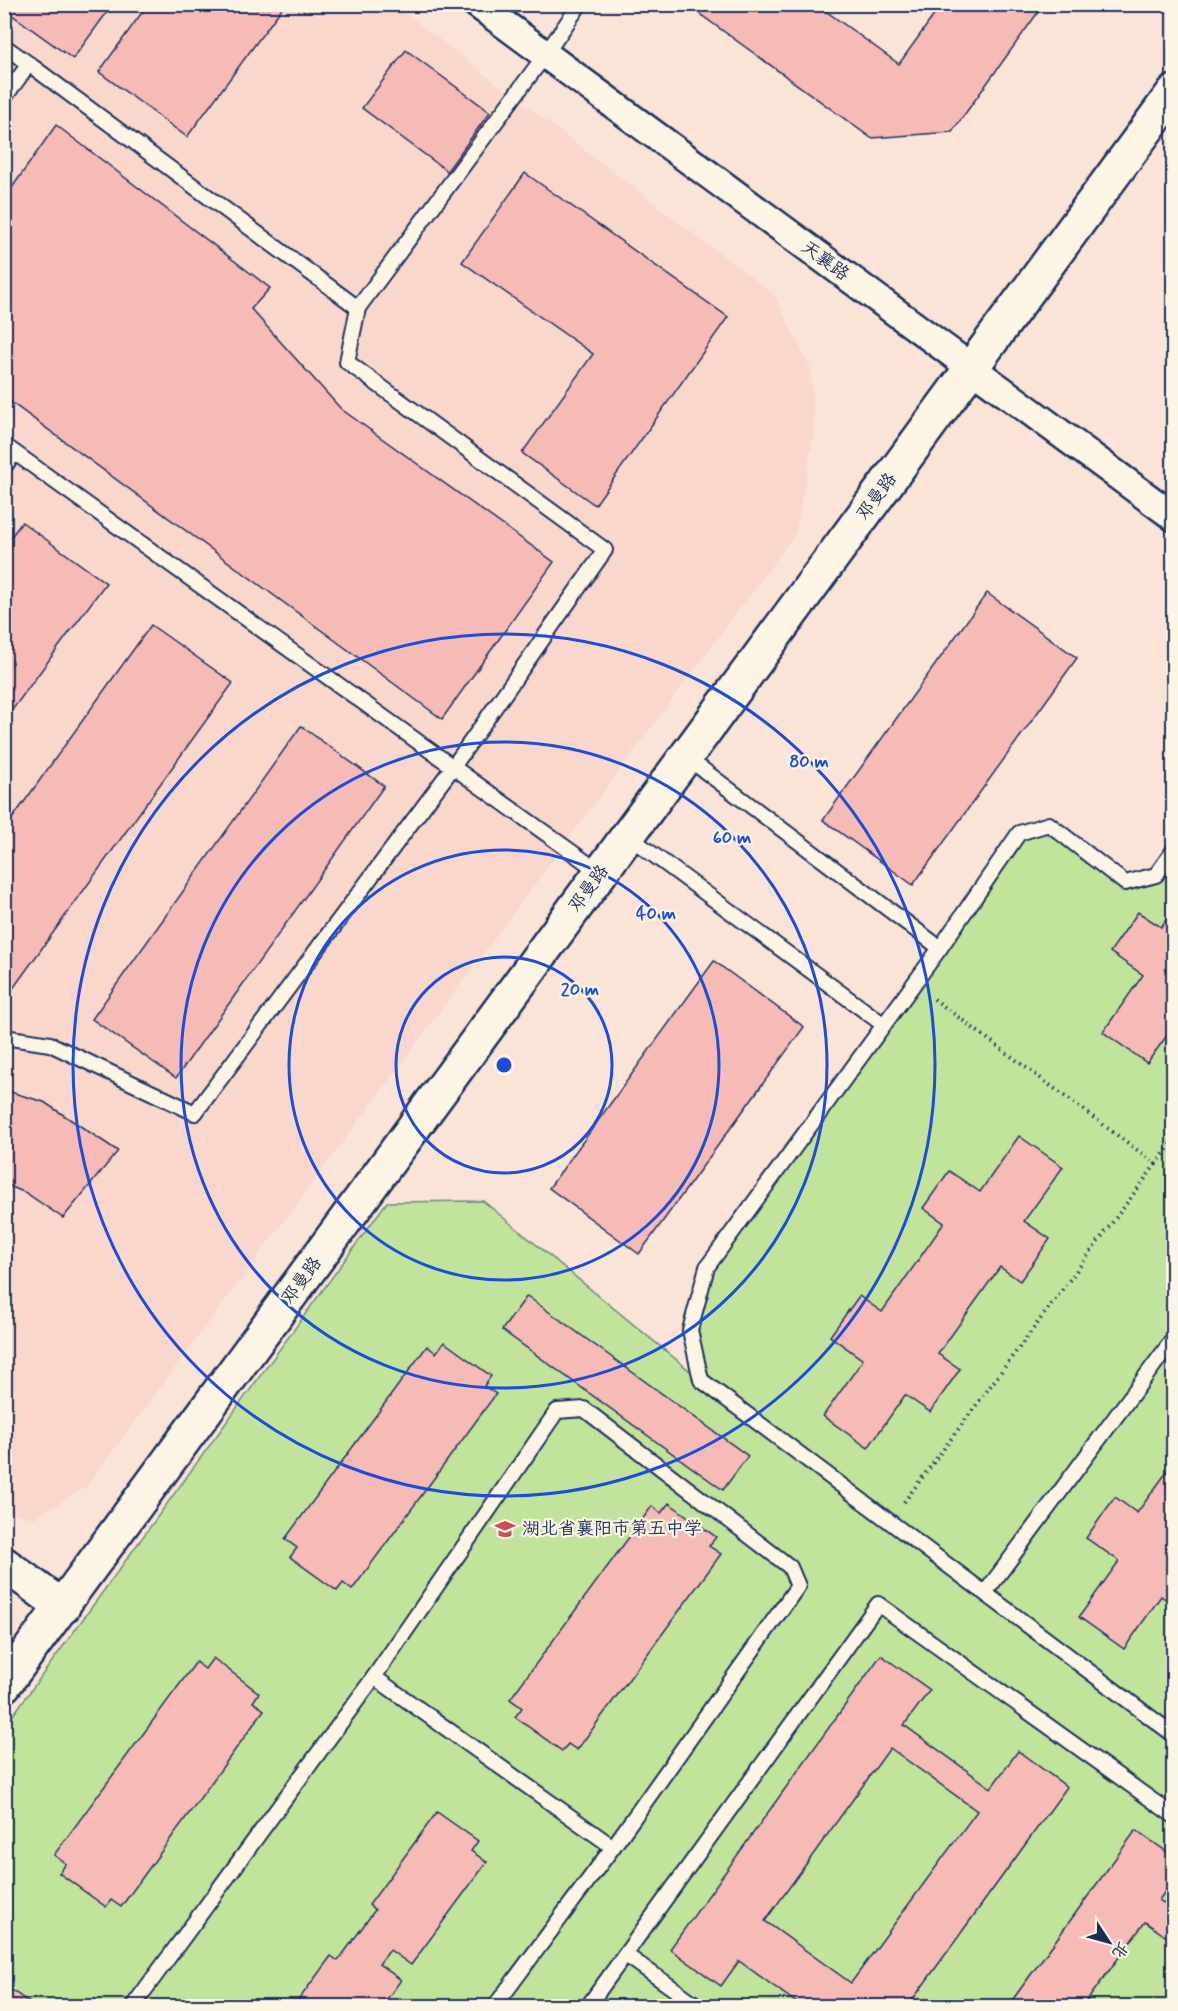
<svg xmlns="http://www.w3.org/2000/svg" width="1178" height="2011" font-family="Mynerve,'LXGW WenKai TC',sans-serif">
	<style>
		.built { fill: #f9d7cd }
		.green { fill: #c2e39c; stroke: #6e897d; stroke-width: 1.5 }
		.building { fill: #f6bab7; stroke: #1b2f5e; stroke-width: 1.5; fill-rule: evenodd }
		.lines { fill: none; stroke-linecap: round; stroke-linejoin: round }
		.lane-casing { stroke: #1b2f5e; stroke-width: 18 }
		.street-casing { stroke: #1b2f5e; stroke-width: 32 }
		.secondary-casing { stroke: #1b2f5e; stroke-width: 38 }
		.path { stroke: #1b2f5e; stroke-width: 4; stroke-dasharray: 1.5 4.5; stroke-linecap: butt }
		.lane { stroke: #fcf5e5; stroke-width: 14 }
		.street { stroke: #fcf5e5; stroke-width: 27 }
		.secondary { stroke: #fcf5e5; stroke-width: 33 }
		.ring { fill: none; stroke: #1d4ed8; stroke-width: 3 }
		.labels { text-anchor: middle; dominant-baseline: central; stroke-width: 4.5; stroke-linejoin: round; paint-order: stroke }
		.street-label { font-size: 18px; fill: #1b2f5e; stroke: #fcf5e5 }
		.poi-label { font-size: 18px; fill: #1b2f5e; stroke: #fcf5e5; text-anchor: start }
		.centre { fill: #1d4ed8; stroke: #fcf5e5; stroke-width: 3 }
		.ring-label { font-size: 18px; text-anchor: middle; font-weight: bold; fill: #1d4ed8; stroke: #fcf5e5; stroke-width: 4.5; stroke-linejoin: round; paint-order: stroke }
	</style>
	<rect width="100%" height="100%" fill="#fae3d7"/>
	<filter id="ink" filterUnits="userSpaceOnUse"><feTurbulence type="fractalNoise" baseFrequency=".0167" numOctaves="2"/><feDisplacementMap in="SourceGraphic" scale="12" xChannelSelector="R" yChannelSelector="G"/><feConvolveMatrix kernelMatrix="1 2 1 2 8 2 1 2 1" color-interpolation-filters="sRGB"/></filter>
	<g filter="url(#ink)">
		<path class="built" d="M4 5H394L774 295 811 369 814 433 796 533 86 1487 34 1518 4 1511Z"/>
		<path class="green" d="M1049 824 1125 883 1156 875 1173 850V1735L759 1424 1173 1743V2006H5V1726L387 1202 483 1201 700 1379 690 1330 707 1267 1019 833Z"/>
		<g class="building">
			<path d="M4 4H113L73 59 4 9Z"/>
			<path d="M148 4H285L187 137 99 72Z"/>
			<path d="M686 4H816L899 64 942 4H1044L952 132 871 138Z"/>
			<path d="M406 50 490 112 447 171 362 108Z"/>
			<path d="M56 125 270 288 251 309 341 409 554 562 442 719 4 397V199Z"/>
			<path d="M525 173 728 317 595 505 522 453 593 354 462 262Z"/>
			<path d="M22 522 106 583 4 721V546Z"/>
			<path d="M987 593 1077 658 913 885 823 820Z"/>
			<path d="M151 625 233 683 4 1001V830Z"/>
			<path d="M301 726 384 786 176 1078 92 1019Z"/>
			<path d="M1174 909V1026L1147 1063 1103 1032 1143 975 1110 952 1138 912 1161 927Z"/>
			<path d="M714 961 804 1027 639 1254 549 1188Z"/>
			<path d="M4 1090 44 1102 118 1151 63 1218 26 1193 4 1184Z"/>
			<path d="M1019 1136 1063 1167 1024 1221 1050 1239 1020 1281 1000 1267 938 1354 960 1369 930 1412 905 1395 868 1448 823 1416 863 1360 830 1336 859 1296 882 1312 944 1223 923 1208 949 1171 980 1192Z"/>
			<path d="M527 1296 748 1456 723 1490 502 1330Z"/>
			<path d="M444 1342 491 1376 484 1386 496 1394 352 1590 343 1583 337 1591 290 1557 297 1548 285 1539 427 1346 436 1353Z"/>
			<path d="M1174 1462V1605L1161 1596 1124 1649 1079 1617 1119 1561 1086 1538 1115 1497 1137 1513Z"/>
			<path d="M669 1503 716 1537 709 1546 721 1554 577 1750 568 1744 562 1751 515 1717 522 1708 510 1699 652 1506 661 1513Z"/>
			<path d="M881 1655 930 1690 904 1725 991 1788 1018 1751 1067 1787 908 2006H801L739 1961 721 1986 670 1949ZM890 1748 977 1811 851 1983 765 1921Z"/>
			<path d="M213 1658 259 1693 253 1702 264 1710 121 1907 111 1900 106 1907 59 1873 66 1864 54 1855 196 1662 205 1669Z"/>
			<path d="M437 1812 478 1841 471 1851 487 1862 411 1965 390 1950 379 1964 401 1980 382 2006H294L331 1956 338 1961 375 1910 369 1905Z"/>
			<path d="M1136 1830 1174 1857V1879L1159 1900 1174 1910V1942L1145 1922 1083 2006H1008Z"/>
			<path d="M4 1985 30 2003 28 2006H4Z"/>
		</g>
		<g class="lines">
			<g class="lane-casing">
				<g id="lane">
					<path d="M4 46 29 64 4 98"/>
					<path d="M29 64 358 308 545 55 580 4"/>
					<path d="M4 445 601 873"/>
					<path d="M4 467 15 453"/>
					<path d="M686 757 940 948"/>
					<path d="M628 836 884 1025"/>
					<path d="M1174 850 1156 875 1125 883 1049 824 1019 833 940 948 707 1267 690 1330 701 1380 1174 1735"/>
					<path d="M4 1037 50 1044 195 1113 453 767 605 550 347 362 358 308"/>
					<path d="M985 1593 1174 1338"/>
					<path d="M374 1677 557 1411 584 1409 790 1567 798 1586 613 1847 495 2006"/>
					<path d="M626 1955 698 2006"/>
					<path d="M133 2006 374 1677 613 1847"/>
					<path d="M588 2006 878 1604 1174 1816"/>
				</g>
			</g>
			<g class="street-casing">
				<path id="street" d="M477 4 1174 517"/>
			</g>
			<g class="secondary-casing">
				<g id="secondary">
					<path d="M4 1564 63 1607"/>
					<path d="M4 1685 1174 92"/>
				</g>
			</g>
			<g class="path">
				<path d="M934 999 1156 1164 1174 1141"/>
				<path d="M904 1502 1156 1164"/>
			</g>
			<use href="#lane" class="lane"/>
			<use href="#street" class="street"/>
			<use href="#secondary" class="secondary"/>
		</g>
	</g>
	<g class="ring">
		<circle cx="504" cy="1065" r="108"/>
		<circle cx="504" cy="1065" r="215"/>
		<circle cx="504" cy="1065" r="323"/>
		<circle cx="504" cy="1065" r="431"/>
	</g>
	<defs>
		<g id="school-bare" transform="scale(1.62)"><path d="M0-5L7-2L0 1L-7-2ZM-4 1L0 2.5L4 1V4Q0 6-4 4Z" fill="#d1495b" stroke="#fcf5e5" stroke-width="2.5" paint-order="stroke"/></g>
	</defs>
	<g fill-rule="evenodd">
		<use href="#school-bare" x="505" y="1529"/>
	</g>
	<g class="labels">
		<g class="street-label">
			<text transform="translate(825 261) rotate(36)">天襄路</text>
			<text transform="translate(877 497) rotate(-54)">邓曼路</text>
			<text transform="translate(589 889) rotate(-54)">邓曼路</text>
			<text transform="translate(302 1281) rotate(-54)">邓曼路</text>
		</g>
		<g class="poi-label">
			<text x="522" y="1529">湖北省襄阳市第五中学</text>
		</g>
	</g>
	<circle cx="504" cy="1065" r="9" class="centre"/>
	<g class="ring-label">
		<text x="809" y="767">80 m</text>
		<text x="732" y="843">60 m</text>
		<text x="656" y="919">40 m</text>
		<text x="580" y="995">20 m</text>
	</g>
	<rect width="1178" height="2011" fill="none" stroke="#fcf5e5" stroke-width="24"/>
	<rect x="12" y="12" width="1154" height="1987" fill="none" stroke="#1b2f5e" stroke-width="2" filter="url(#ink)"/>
	<g transform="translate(1109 1942) rotate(126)" stroke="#fcf5e5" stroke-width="4.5" paint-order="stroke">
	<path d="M0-4.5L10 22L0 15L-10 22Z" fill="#1b2f5e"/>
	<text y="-9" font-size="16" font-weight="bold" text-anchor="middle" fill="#1b2f5e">北</text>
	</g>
</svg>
